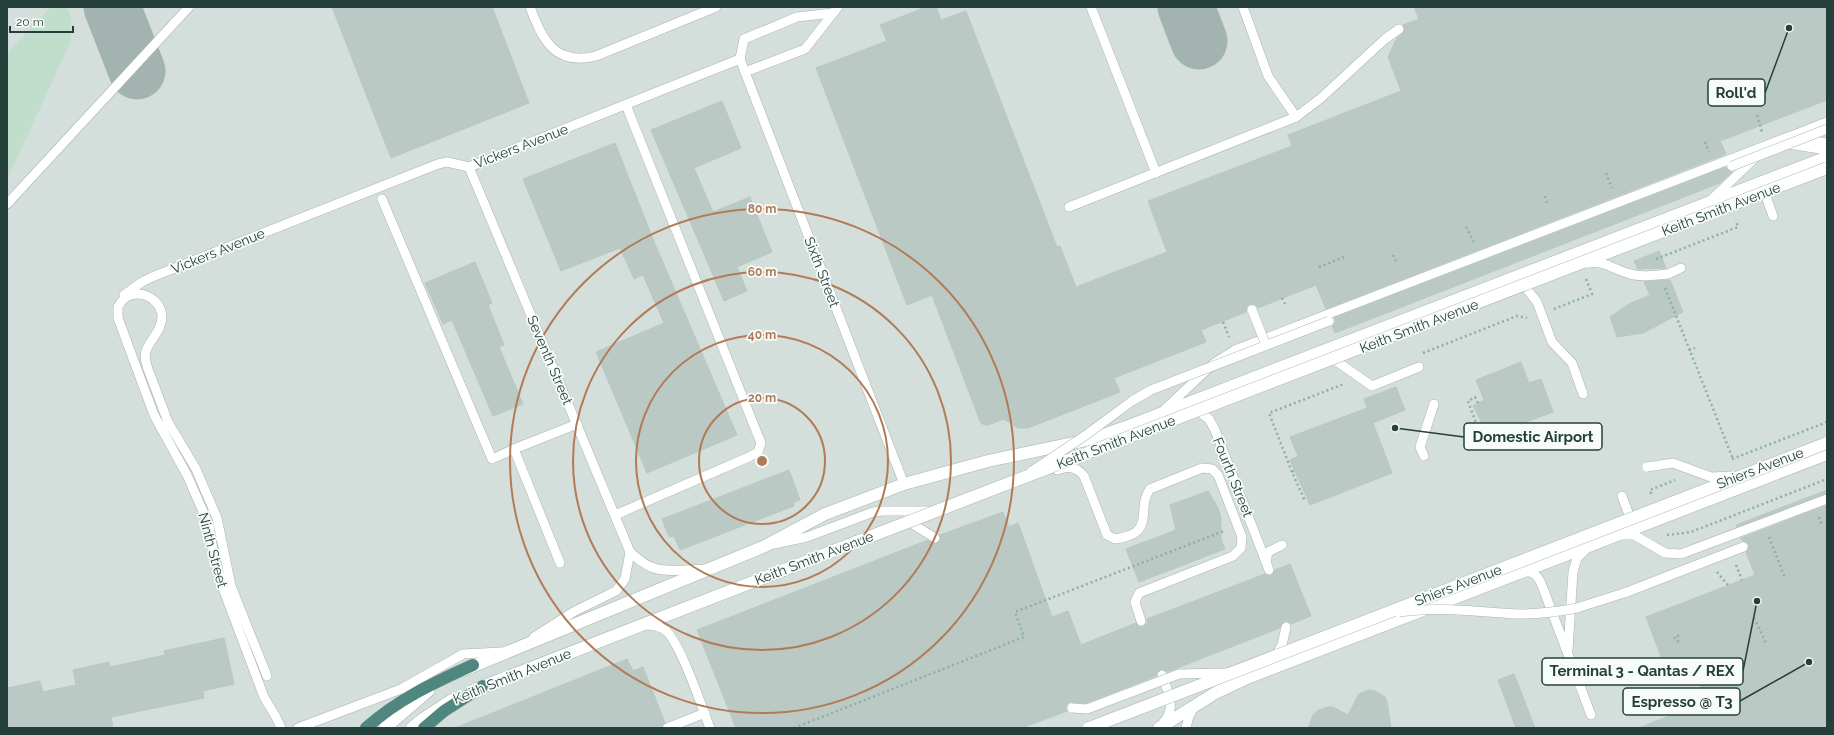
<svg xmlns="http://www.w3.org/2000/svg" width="1834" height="735" font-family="Raleway,sans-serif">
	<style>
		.built { fill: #d4deda }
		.green { fill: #c0decb }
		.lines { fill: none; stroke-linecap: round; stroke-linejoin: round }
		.taxiway { stroke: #a3b4b0; stroke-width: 57 }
		.building { fill: #bbc9c5; stroke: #b8c8c3 }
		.service-casing { stroke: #a8b6b3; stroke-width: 10 }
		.tertiary-casing { stroke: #a8b6b3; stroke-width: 13 }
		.trunk-casing { stroke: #c2cac8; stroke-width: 13 }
		.path { stroke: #88b1a8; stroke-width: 2.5; stroke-dasharray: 2 3; stroke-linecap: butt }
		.service { stroke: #fff; stroke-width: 9 }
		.tertiary { stroke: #fff; stroke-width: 12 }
		.trunk { stroke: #4f867f; stroke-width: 12 }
		.service-bridge-casing { stroke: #a8b6b3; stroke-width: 10; stroke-linecap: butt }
		.tertiary-bridge-casing { stroke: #a8b6b3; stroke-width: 13; stroke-linecap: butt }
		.service-bridge { stroke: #fff; stroke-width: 9 }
		.tertiary-bridge { stroke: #fff; stroke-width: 12 }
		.ring { fill: none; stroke: #b17b58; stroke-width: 2 }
		.labels { text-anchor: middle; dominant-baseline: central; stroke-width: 3.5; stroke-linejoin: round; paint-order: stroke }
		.street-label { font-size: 14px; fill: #25403b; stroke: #f7fbf9 }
		.centre { fill: #b17b58; stroke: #f7fbf9; stroke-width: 2 }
		.ring-label { font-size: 12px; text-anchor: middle; font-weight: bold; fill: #b17b58; stroke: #f7fbf9; stroke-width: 3.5; stroke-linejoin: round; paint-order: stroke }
		.leader { fill: none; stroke: #25403b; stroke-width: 1.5 }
		.callout-dot { fill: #25403b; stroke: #f7fbf9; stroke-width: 1.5 }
		.callout { fill: #f7fbf9; stroke: #25403b; stroke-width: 1.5 }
		.callout-label { font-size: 15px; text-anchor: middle; font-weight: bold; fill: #25403b }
	</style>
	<rect width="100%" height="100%" fill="#e6eeeb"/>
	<rect class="built" x="7" y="7" width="1820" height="721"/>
	<path class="green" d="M51 7H66C74 18 71 30 70 43L7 180V53Z"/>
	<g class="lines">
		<g class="taxiway">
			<path d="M112 7 137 71"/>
			<path d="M1186 7 1199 41"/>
		</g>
	</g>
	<g class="building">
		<path d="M332 7H492L529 103 391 158Z"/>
		<path d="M926 7H936L941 20 966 11 1057 247 1060 246 1076 287 1167 252 1148 201 1292 146 1288 135 1401 91 1388 57 1397 38 1404 32 1403 25 1419 19 1414 7H1827V100L1720 141 1726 154 1326 309 1316 285 1258 308 1255 305 1250 304 1247 307 1246 312 1201 330 1206 342 1114 378 1120 392 1028 428H1018L1004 419 988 425 982 424 980 421 932 295 907 305 816 68 887 41 880 25Z"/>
		<path d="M722 101 741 148 694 168 713 212 750 197 772 252 737 267 747 291 724 301 651 130Z"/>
		<path d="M615 143 655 244 737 435 647 473 596 352 664 323 643 275 634 279 620 248 561 271 523 179Z"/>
		<path d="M1726 167 1732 172 1720 183 1335 333 1332 326 1335 322 1334 318Z"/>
		<path d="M1659 251 1666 268 1638 269 1634 261Z"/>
		<path d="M475 262 492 303 488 305 504 345 499 347 523 404 493 416 452 320 443 324 425 283Z"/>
		<path d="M1670 280 1683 312 1643 333 1617 337 1610 317 1629 304 1650 295 1644 282Z"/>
		<path d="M1521 362 1529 383 1541 379 1553 412 1489 436 1473 406 1484 400 1476 380Z"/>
		<path d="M1396 387 1405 410 1373 423 1392 473 1310 505 1290 460 1298 456 1290 437 1367 408 1364 399Z"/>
		<path d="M789 470 800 500 793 503 794 506 680 550 674 536 669 537 662 519Z"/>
		<path d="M1827 490V493L1736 527V525Z"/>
		<path d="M1208 491 1218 508 1221 518V539L1225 549 1139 582 1126 549 1176 530 1170 505Z"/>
		<path d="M1827 505V728H1639L1706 701 1689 657 1665 667 1646 617 1755 575 1746 552 1749 545 1746 542 1742 541 1741 538Z"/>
		<path d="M1003 512 1009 527 1018 523 1052 617 1068 611 1081 645 1136 623 1139 627H1143L1147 623V619L1265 574 1271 576 1275 570 1290 564 1311 616 1291 624 1288 621H1284L1280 628 1167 672 1163 669 1160 670 1156 676 1086 703 1070 702 1067 705V711L1022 728H736L697 630 928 540 932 543H937L940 541V535Z"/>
		<path d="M224 638 234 684 203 691 204 698 111 717 113 728H7V688L40 681 43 692 76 685 73 670 109 662 110 667 165 655 164 651Z"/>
		<path d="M627 659 633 671 643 667 665 723 661 728H455Z"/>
		<path d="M1514 674 1535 728H1516L1498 680Z"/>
		<path d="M1369 690 1375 691 1385 697 1387 702 1391 728H1308L1313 715 1317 711 1327 707H1333L1348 715 1359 694Z"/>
	</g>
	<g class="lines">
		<g class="service-casing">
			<g id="service">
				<path d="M530 7C543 41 555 66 596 56L716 7"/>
				<path d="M1091 7 1156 173"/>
				<path d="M1243 7 1268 76 1296 117"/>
				<path d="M740 59 904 484"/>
				<path d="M740 59 744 39 797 17 833 13"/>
				<path d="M745 72 805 49 838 7"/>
				<path d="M1789 137 1827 122"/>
				<path d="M1788 144 1827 150"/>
				<path d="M469 167 630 552C637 558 645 566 654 568 669 573 690 569 706 569"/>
				<path d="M1763 188 1773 216"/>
				<path d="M382 199 492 459 514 449"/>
				<path d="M1711 200 1757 156"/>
				<path d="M7 204 189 7"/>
				<path d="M1069 207 1296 117 1321 98 1385 39 1399 29"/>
				<path d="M1668 274 1681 268"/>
				<path d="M1518 284 1526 288 1537 302 1552 342 1572 363 1583 394"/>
				<path d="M124 295 142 282 152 277 438 164 447 162 469 167 740 59"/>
				<path d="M1329 356 1372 386 1419 367"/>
				<path d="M1194 408 1209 419 1215 430 1269 570"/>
				<path d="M1164 410 1213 364 1235 350 1788 137 1827 143"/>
				<path d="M1424 456 1420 447 1434 404"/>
				<path d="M1057 470C1068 466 1076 466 1084 476L1107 535 1115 539C1158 533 1135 509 1150 489L1202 468 1212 469 1218 475 1242 537 1241 548 1233 556 1139 593 1135 602 1141 621"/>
				<path d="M1622 496 1629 515V525"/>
				<path d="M615 515 749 457 758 452 761 443 626 105"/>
				<path d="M906 520 935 538"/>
				<path d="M1622 535H1634L1665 553 1681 554 1827 499"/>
				<path d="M774 544 807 537 873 512 883 511H931"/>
				<path d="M1266 562 1268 552 1282 545"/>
				<path d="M560 563 514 449 577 424"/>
				<path d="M1523 572C1533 571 1537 575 1541 583L1591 715"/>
				<path d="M1577 608 1627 592"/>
				<path d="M644 625C652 625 659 626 665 630 680 641 702 708 710 728"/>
				<path d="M534 637 575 611 616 591 625 579 630 552"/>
				<path d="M1568 650 1573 572 1577 558 1587 548"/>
				<path d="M1275 657 1282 645 1286 627"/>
				<path d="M1162 675C1168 692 1177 708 1163 723"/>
				<path d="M267 676 231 586 217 518 196 469 168 422 148 369C146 363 144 357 146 351 149 342 157 335 160 326 168 307 149 290 131 295 124 297 121 301 118 307V318L154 415 187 475 209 525 214 556 224 591 264 697 276 717 281 728"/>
				<path d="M298 728 401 689 463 654 502 652"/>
				<path d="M667 728 705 713"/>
				<path d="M1186 728 1189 716 1194 707"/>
			</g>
		</g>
		<g class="tertiary-casing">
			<g id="tertiary">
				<path d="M464 670 765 546 825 514 904 484 988 461 1092 439 1126 427 1827 157"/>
				<path d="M474 690 856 542"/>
				<path d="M385 728 428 691"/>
				<path d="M412 728 423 719 452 700"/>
				<path d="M1159 728 1217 692 1247 678 1827 454"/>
			</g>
		</g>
		<g class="trunk-casing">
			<g id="trunk">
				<path d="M366 728C397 700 435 682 473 665"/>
				<path d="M424 728 444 711 483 686"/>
			</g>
		</g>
		<g class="path">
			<path d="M1757 115 1762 132"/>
			<path d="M1705 142 1709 152"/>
			<path d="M1606 173 1612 188"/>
			<path d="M1545 196 1547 203"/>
			<path d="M1466 227 1474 242"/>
			<path d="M1393 255 1396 261"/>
			<path d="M1656 259 1738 227 1736 220"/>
			<path d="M1319 267 1344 257"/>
			<path d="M1665 288 1733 459"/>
			<path d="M1282 298 1285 304"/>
			<path d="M1554 309 1592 294 1586 279"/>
			<path d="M1223 322 1229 337"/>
			<path d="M1689 350 1695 348"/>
			<path d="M1423 353 1517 316 1527 318"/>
			<path d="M1478 403 1475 397 1468 401 1480 434"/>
			<path d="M1732 459 1827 422"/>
			<path d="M1294 471 1292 472 1305 501"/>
			<path d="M1292 472 1269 413 1344 384"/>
			<path d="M1651 494 1650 490 1675 480"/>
			<path d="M1819 517 1822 525"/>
			<path d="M1667 535 1691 532 1827 479"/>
			<path d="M1769 537 1785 578"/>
			<path d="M1736 565 1742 580"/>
			<path d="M1717 572 1728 585"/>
			<path d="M1754 618 1766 643"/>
			<path d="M1678 635V642"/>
			<path d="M1674 637 1678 642"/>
			<path d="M794 728 1024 637 1015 612 1224 531"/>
		</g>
		<use href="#service" class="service"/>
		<use href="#tertiary" class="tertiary"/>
		<use href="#trunk" class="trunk"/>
		<g class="service-bridge-casing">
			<g id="service-bridge">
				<path d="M1732 166 1827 129"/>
				<path d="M1588 263C1603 260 1613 269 1627 273 1640 278 1655 275 1668 274"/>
				<path d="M1252 310 1266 345"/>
				<path d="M1647 467 1673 463 1711 477 1733 476"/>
				<path d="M1032 471 1086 435 1132 401 1151 390 1329 321"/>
				<path d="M1627 592 1743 547"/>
				<path d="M1399 612C1439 606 1478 612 1518 614 1538 614 1557 612 1577 608"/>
				<path d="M1072 708 1087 709 1179 674 1227 673"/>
			</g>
		</g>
		<g class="tertiary-bridge-casing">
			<g id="tertiary-bridge">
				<path d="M856 542 1827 168"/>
				<path d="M1089 728 1827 443"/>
			</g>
		</g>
		<use href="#service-bridge" class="service-bridge"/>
		<use href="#tertiary-bridge" class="tertiary-bridge"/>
	</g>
	<g class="ring">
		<circle cx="762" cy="461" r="63"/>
		<circle cx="762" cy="461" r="126"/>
		<circle cx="762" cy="461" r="189"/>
		<circle cx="762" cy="461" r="252"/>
	</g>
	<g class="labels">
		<g class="street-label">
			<text transform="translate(521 146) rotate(-21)">Vickers Avenue</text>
			<text transform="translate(1721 209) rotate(-21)">Keith Smith Avenue</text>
			<text transform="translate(218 251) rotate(-22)">Vickers Avenue</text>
			<text transform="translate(822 272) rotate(69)">Sixth Street</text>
			<text transform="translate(1419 326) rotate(-21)">Keith Smith Avenue</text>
			<text transform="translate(550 360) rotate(67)">Seventh Street</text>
			<text transform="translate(1116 442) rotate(-21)">Keith Smith Avenue</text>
			<text transform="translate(1760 468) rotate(-21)">Shiers Avenue</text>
			<text transform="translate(1233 477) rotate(68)">Fourth Street</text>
			<text transform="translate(213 550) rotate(75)">Ninth Street</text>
			<text transform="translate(814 558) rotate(-21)">Keith Smith Avenue</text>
			<text transform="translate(1458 585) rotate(-21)">Shiers Avenue</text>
			<text transform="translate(512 676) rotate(-22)">Keith Smith Avenue</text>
		</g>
	</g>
	<circle cx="762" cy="461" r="6" class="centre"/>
	<g class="ring-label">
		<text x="762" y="213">80 m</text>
		<text x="762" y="276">60 m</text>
		<text x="762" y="339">40 m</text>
		<text x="762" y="402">20 m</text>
	</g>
	<path class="leader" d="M1789 28L1765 93M1395 428L1464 437M1757 601L1743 671M1809 662L1740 701"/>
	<g class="callout-dot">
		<circle cx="1789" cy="28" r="4"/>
		<circle cx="1395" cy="428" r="4"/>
		<circle cx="1757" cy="601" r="4"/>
		<circle cx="1809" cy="662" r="4"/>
	</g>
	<g class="callout">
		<rect x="1708" y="79" width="57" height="27" rx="4"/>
		<rect x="1464" y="423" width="138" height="27" rx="4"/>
		<rect x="1542" y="658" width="201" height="27" rx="4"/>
		<rect x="1623" y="688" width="117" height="27" rx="4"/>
	</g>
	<g class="callout-label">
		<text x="1736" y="98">Roll'd</text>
		<text x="1533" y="442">Domestic Airport</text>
		<text x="1642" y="676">Terminal 3 - Qantas / REX</text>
		<text x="1682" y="707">Espresso @ T3</text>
	</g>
	<rect width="1834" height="735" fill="none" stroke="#25403b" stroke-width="16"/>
	<path d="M10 26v6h63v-6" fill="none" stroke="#25403b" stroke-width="2"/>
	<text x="16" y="26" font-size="12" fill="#25403b" stroke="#f7fbf9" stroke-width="3" paint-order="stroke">20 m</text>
</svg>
